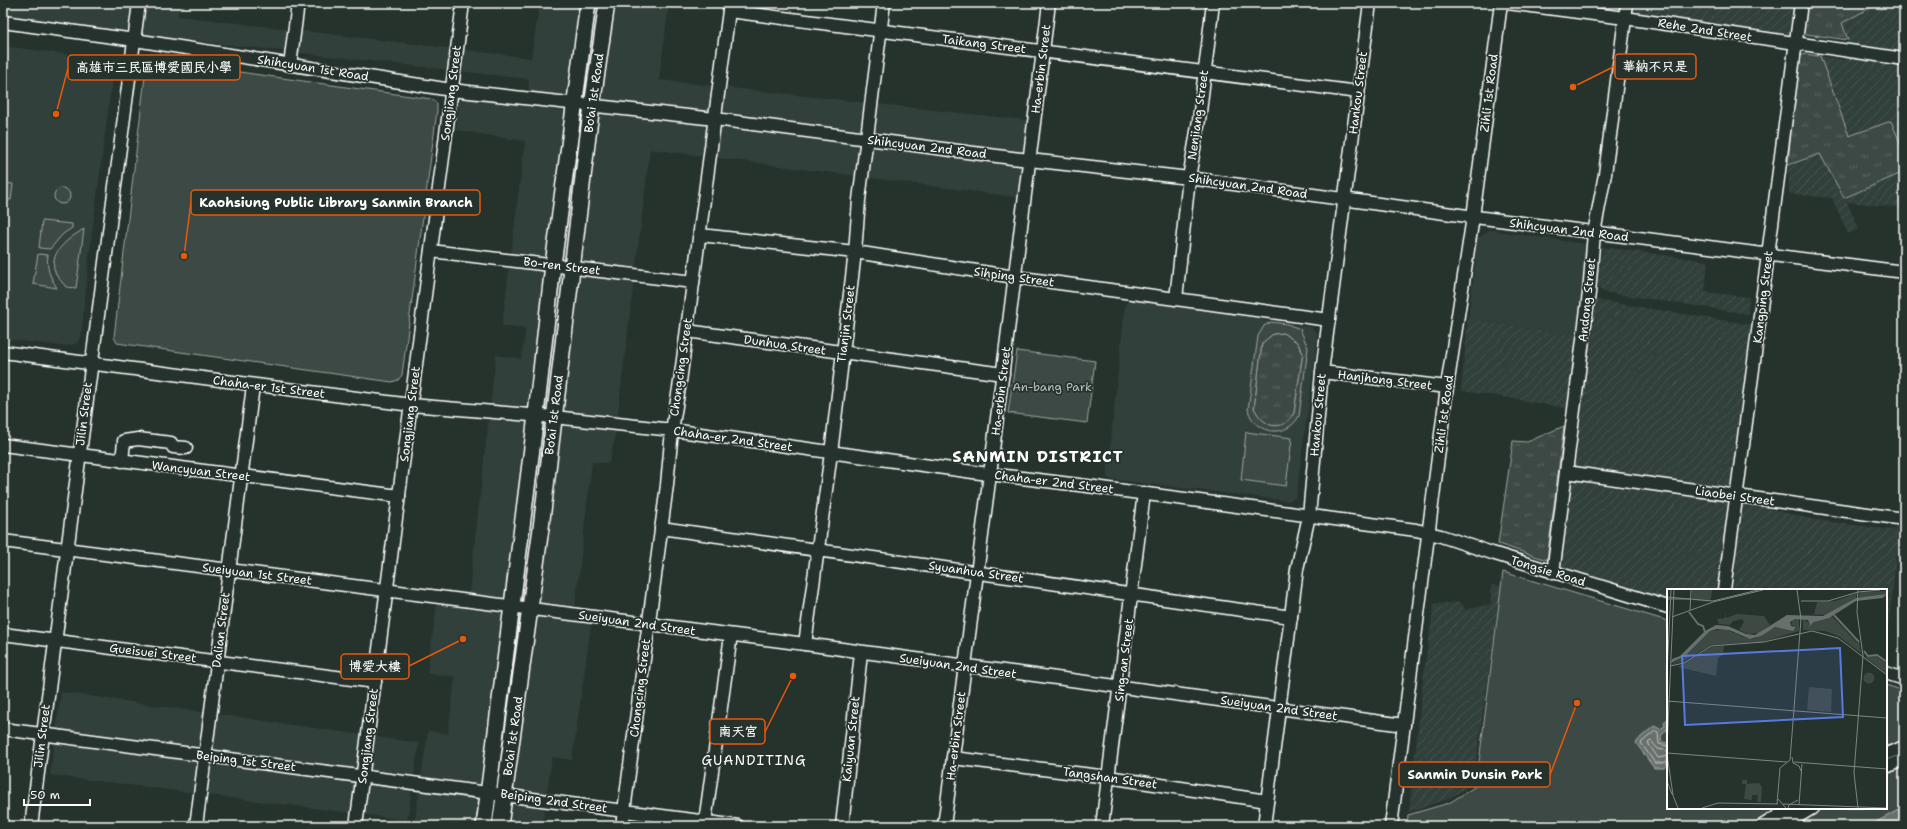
<svg xmlns="http://www.w3.org/2000/svg" width="1907" height="829" font-family="'Shantell Sans','LXGW WenKai TC',sans-serif">
	<style>
		.built { fill: #333f3a }
		.industrial { fill: url(#industrial-furrows) }
		.grass { fill: url(#grass-tufts); stroke: #9ea4a2 }
		.green { fill: #3e4944; stroke: #9ea4a2; fill-rule: evenodd }
		.water { fill: #67706c; stroke: #a4a9a7 }
		.lines { fill: none; stroke-linecap: round; stroke-linejoin: round }
		.shore { stroke: #c2c6c4; stroke-width: 1 }
		.minor-casing { stroke: #fff; stroke-width: 15 }
		.major-casing { stroke: #fff; stroke-width: 18 }
		.minor { stroke: #26332d; stroke-width: 12 }
		.major { stroke: #26332d; stroke-width: 15 }
		.labels { text-anchor: middle; dominant-baseline: central; stroke-width: 3.5; stroke-linejoin: round; paint-order: stroke }
		.street-label { font-size: 12px; fill: #fff; stroke: #26332d }
		.park-label { font-size: 12px; fill: #bbbfbe; stroke: #26332d }
		.quarter-label { font-size: 14px; letter-spacing: 1px; fill: #fff; stroke: #26332d }
		.district-label { font-size: 16px; font-weight: bold; letter-spacing: 1px; fill: #fff; stroke: #26332d }
		.inset-river { fill: none; stroke: #67706c; stroke-width: 2 }
		.inset-road { fill: none; stroke: #7d8581; stroke-width: 1 }
		.view { fill: #567ae2; fill-opacity: 0.15; stroke: #567ae2; stroke-width: 2 }
		.inset-edge { fill: none; stroke: #fff; stroke-width: 2 }
		.leader { fill: none; stroke: #e8590c; stroke-width: 1.5 }
		.callout-dot { fill: #e8590c; stroke: #26332d; stroke-width: 1.5 }
		.callout { fill: #26332d; stroke: #e8590c; stroke-width: 1.5 }
		.callout-label { font-size: 13px; text-anchor: middle; font-weight: bold; fill: #fff }
	</style>
	<defs>
		<pattern id="industrial-furrows" width="10" height="10" patternUnits="userSpaceOnUse"><rect width="10" height="10" fill="#333f3a"/><path d="M-1 1l2-2M0 10L10 0M9 11l2-2" fill="none" stroke="#47524e"/></pattern>
		<pattern id="grass-tufts" width="24" height="20" patternUnits="userSpaceOnUse"><rect width="24" height="20" fill="#3e4944"/><path d="M3 7l-1-3M5 7V3M7 7l1-3M15 17l-1-3M17 17v-4M19 17l1-3" fill="none" stroke="#5b6460"/></pattern>
	</defs>
	<rect width="100%" height="100%" fill="#26332d"/>
	<filter id="ink" filterUnits="userSpaceOnUse"><feTurbulence type="fractalNoise" baseFrequency=".025" numOctaves="2"/><feDisplacementMap in="SourceGraphic" scale="8" xChannelSelector="R" yChannelSelector="G"/><feConvolveMatrix kernelMatrix="1 2 1 2 8 2 1 2 1" color-interpolation-filters="sRGB"/></filter>
	<g filter="url(#ink)">
		<g class="built">
			<path d="M3 3H180L178 16 531 58 540 3H669L659 80 1043 122 1031 199 650 149 615 437 609 463 592 462 575 607 593 611 572 760 552 757 542 826H414L428 731 448 734 455 677 427 673 439 590 469 592 496 355 521 359 526 329 502 326 525 141 456 130 461 94 528 102 529 79 65 26 3 17Z"/>
			<path d="M3 46 102 59 110 64 113 74 89 256 81 337 76 344 63 346 3 339Z"/>
			<path d="M1490 230 1591 245 1579 336 1468 319 1478 238Z"/>
			<path d="M1129 299 1311 327 1318 334 1296 497 1289 501 1109 479 1107 475 1125 308Z"/>
			<path d="M61 692 419 743 407 820 50 775Z"/>
		</g>
		<g class="industrial">
			<path d="M1632 3H1804L1798 39 1631 15Z"/>
			<path d="M1868 3H1904V152L1891 121 1849 137 1820 56 1844 60 1848 43 1841 23 1870 8Z"/>
			<path d="M1820 154 1844 198 1904 172V208L1847 202 1859 229 1848 234 1832 198 1789 194 1788 165Z"/>
			<path d="M1602 247 1708 261 1705 292 1749 297 1748 314 1603 292 1597 286Z"/>
			<path d="M1596 300 1753 325 1716 590H1668V599L1561 567 1570 485 1572 484 1582 411 1510 398 1461 391 1468 319 1592 338Z"/>
			<path d="M1742 503 1817 520 1892 530 1900 524 1886 647V590H1733Z"/>
			<path d="M1491 585 1501 586 1473 784 1448 799 1409 812 1424 671 1434 604 1461 602 1465 610 1491 604Z"/>
			<path d="M1904 599V673L1896 670Z"/>
		</g>
		<g class="grass">
			<path d="M1804 3H1868L1870 8 1842 23 1848 40 1799 33Z"/>
			<path d="M1805 54 1820 56 1849 136 1891 121 1904 152V172L1844 198 1820 154 1788 165 1797 57Z"/>
			<path d="M1283 333 1297 342 1303 353 1294 413C1282 435 1263 427 1254 408L1262 343 1273 334Z"/>
			<path d="M1564 426 1547 560 1498 544 1513 441 1527 442Z"/>
		</g>
		<g class="green">
			<path d="M154 60 431 99 437 103V111L402 375 398 380 392 382 117 343 114 337 146 68 149 62Z"/>
			<path d="M3 183 13 184 11 200 3 199Z"/>
			<circle cx="62" cy="196" r="8"/>
			<path d="M42 221 72 224V228L63 234 50 249 39 248Z"/>
			<path d="M84 229 76 288 66 287C63 283 58 278 56 274 46 254 69 238 84 229Z"/>
			<path d="M38 254 48 255C46 269 50 276 57 288L33 284Z"/>
			<path d="M1271 322 1287 324 1300 329 1308 348 1299 416C1287 439 1255 435 1248 410L1258 336 1264 326ZM1283 333 1297 342 1303 353 1294 413C1282 434 1263 427 1254 408L1262 343 1273 334Z"/>
			<path d="M1017 351 1095 361 1087 423 1008 413Z"/>
			<path d="M1246 432 1292 438 1286 486 1241 480Z"/>
			<path d="M1503 572 1668 621V808H1783L1752 826H1407L1408 815 1449 803 1476 786Z"/>
			<path d="M1886 685 1904 691V741L1886 749Z"/>
			<path d="M1904 760V807L1869 826H1782L1812 808H1886V768Z"/>
		</g>
		<g class="water">
			<path d="M1668 719V728L1661 736 1662 742 1668 743 1667 764 1664 768H1654L1636 743 1641 737 1654 726 1660 729 1665 726 1664 722Z"/>
			<path d="M1904 807V826H1869Z"/>
		</g>
		<g class="lines">
			<g class="shore">
				<path d="M1668 746 1659 744 1658 732 1655 731 1641 743 1655 763H1662L1668 761"/>
				<path d="M1668 751 1658 749 1651 741 1648 743 1658 758 1668 756"/>
			</g>
			<g class="minor-casing">
				<g id="minor">
					<path d="M1507 3 1625 18 1904 59"/>
					<path d="M729 11 1358 92"/>
					<path d="M3 22 135 40 451 90 715 119 1012 158 1189 178 1452 214 1904 272"/>
					<path d="M290 65 298 3"/>
					<path d="M700 235 855 252 1015 277 1329 320"/>
					<path d="M431 251 693 282"/>
					<path d="M1176 299 1189 178 1199 120 1213 3"/>
					<path d="M687 331 1003 374"/>
					<path d="M3 352 411 405 554 417 672 430 973 472 1087 486 1416 530 1441 536 1492 553 1668 607"/>
					<path d="M1322 372 1447 387"/>
					<path d="M3 445 399 496"/>
					<path d="M122 461 124 441 138 439 171 443 173 447 186 448"/>
					<path d="M1566 472 1904 519"/>
					<path d="M661 528 1291 617"/>
					<path d="M3 541 805 644 1404 725"/>
					<path d="M1553 573 1589 293 1594 233 1605 174 1627 3"/>
					<path d="M1724 590 1801 3"/>
					<path d="M3 634 375 682"/>
					<path d="M805 644 831 453 855 252 859 200 884 3"/>
					<path d="M1886 673 1904 679"/>
					<path d="M3 729 738 826"/>
					<path d="M1886 754 1904 747"/>
					<path d="M953 758 1108 777 1267 801"/>
					<path d="M1886 767 1904 760"/>
					<path d="M705 822 731 635"/>
					<path d="M31 826 139 3"/>
					<path d="M196 826 253 386"/>
					<path d="M356 826 463 3"/>
					<path d="M622 826 667 485 672 430 680 382 730 3"/>
					<path d="M842 826 861 653"/>
					<path d="M944 826 990 474 1049 3"/>
					<path d="M1102 826 1144 493"/>
					<path d="M1264 826 1297 569 1309 516 1322 372 1370 3"/>
					<path d="M1391 826 1447 387 1473 217 1501 3"/>
					<path d="M1762 826 1791 808"/>
					<path d="M1782 826 1812 808"/>
				</g>
			</g>
			<g class="major-casing">
				<g id="major">
					<path d="M484 826 534 432 553 265 588 3"/>
					<path d="M500 826 541 528 589 127 607 3"/>
				</g>
			</g>
			<use href="#minor" class="minor"/>
			<use href="#major" class="major"/>
		</g>
	</g>
	<g class="labels">
		<g class="street-label">
			<text transform="translate(1705 30) rotate(9)">Rehe 2nd Street</text>
			<text transform="translate(984 44) rotate(7)">Taikang Street</text>
			<text transform="translate(313 68) rotate(9)">Shihcyuan 1st Road</text>
			<text transform="translate(1041 69) rotate(-83)">Ha-erbin Street</text>
			<text transform="translate(451 93) rotate(-83)">Songjiang Street</text>
			<text transform="translate(594 93) rotate(-82)">Bo'ai 1st Road</text>
			<text transform="translate(1358 93) rotate(-83)">Hankou Street</text>
			<text transform="translate(1489 93) rotate(-83)">Zihli 1st Road</text>
			<text transform="translate(1198 115) rotate(-82)">Nenjiang Street</text>
			<text transform="translate(927 147) rotate(7)">Shihcyuan 2nd Road</text>
			<text transform="translate(1248 186) rotate(8)">Shihcyuan 2nd Road</text>
			<text transform="translate(1569 230) rotate(7)">Shihcyuan 2nd Road</text>
			<text transform="translate(562 266) rotate(7)">Bo-ren Street</text>
			<text transform="translate(1014 277) rotate(8)">Sihping Street</text>
			<text transform="translate(1763 297) rotate(-83)">Kangping Street</text>
			<text transform="translate(1587 300) rotate(-84)">Andong Street</text>
			<text transform="translate(846 324) rotate(-83)">Tianjin Street</text>
			<text transform="translate(785 345) rotate(8)">Dunhua Street</text>
			<text transform="translate(681 367) rotate(-82)">Chongcing Street</text>
			<text transform="translate(1385 380) rotate(7)">Hanjhong Street</text>
			<text transform="translate(269 387) rotate(7)">Chaha-er 1st Street</text>
			<text transform="translate(1001 391) rotate(-83)">Ha-erbin Street</text>
			<text transform="translate(84 414) rotate(-83)">Jilin Street</text>
			<text transform="translate(410 414) rotate(-83)">Songjiang Street</text>
			<text transform="translate(1444 414) rotate(-82)">Zihli 1st Road</text>
			<text transform="translate(554 415) rotate(-83)">Bo'ai 1st Road</text>
			<text transform="translate(1318 415) rotate(-85)">Hankou Street</text>
			<text transform="translate(733 439) rotate(8)">Chaha-er 2nd Street</text>
			<text transform="translate(201 471) rotate(7)">Wancyuan Street</text>
			<text transform="translate(1054 482) rotate(7)">Chaha-er 2nd Street</text>
			<text transform="translate(1735 496) rotate(8)">Liaobei Street</text>
			<text transform="translate(1548 571) rotate(17)">Tongsie Road</text>
			<text transform="translate(976 572) rotate(8)">Syuanhua Street</text>
			<text transform="translate(257 574) rotate(7)">Sueiyuan 1st Street</text>
			<text transform="translate(637 623) rotate(8)">Sueiyuan 2nd Street</text>
			<text transform="translate(221 630) rotate(-83)">Dalian Street</text>
			<text transform="translate(153 653) rotate(7)">Gueisuei Street</text>
			<text transform="translate(1124 660) rotate(-83)">Sing-an Street</text>
			<text transform="translate(958 666) rotate(8)">Sueiyuan 2nd Street</text>
			<text transform="translate(640 688) rotate(-83)">Chongcing Street</text>
			<text transform="translate(1279 708) rotate(8)">Sueiyuan 2nd Street</text>
			<text transform="translate(42 736) rotate(-83)">Jilin Street</text>
			<text transform="translate(368 736) rotate(-83)">Songjiang Street</text>
			<text transform="translate(513 736) rotate(-82)">Bo'ai 1st Road</text>
			<text transform="translate(956 736) rotate(-83)">Ha-erbin Street</text>
			<text transform="translate(851 739) rotate(-84)">Kaiyuan Street</text>
			<text transform="translate(246 761) rotate(7)">Beiping 1st Street</text>
			<text transform="translate(1110 778) rotate(8)">Tangshan Street</text>
			<text transform="translate(554 801) rotate(8)">Beiping 2nd Street</text>
		</g>
		<g class="park-label">
			<text x="1052" y="387">An-bang Park</text>
		</g>
		<g class="quarter-label">
			<text x="754" y="760">GUANDITING</text>
		</g>
		<g class="district-label">
			<text x="1038" y="456">SANMIN DISTRICT</text>
		</g>
	</g>
	<g transform="translate(1667 589)">
		<rect width="220" height="220" fill="#26332d"/>
		<path d="M25 1H45L44 10 41 13 25 11ZM196.5 89a5.5 5.5 0 1 1 11 0a5.5 5.5 0 1 1-11 0Z" fill="#3e4944"/>
		<path d="M59 23V29L70 25 97 27 103 36 92 44 81 45 72 41 77 33 75 30 66 32 63 36 52 35 50 30 58 29Z" fill="#3e4944"/>
		<path d="M220 2V5L214 8H192L193 3ZM190 4 189 9 161 26 137 25H147L150 13 169 12ZM165 27 190 54 192 53 194 64 171 47 158 42 136 41V30L143 34 141 39 149 32ZM126 30H132V42L95 53 44 56 17 72 4 76 18 67 43 42 59 40 76 48 87 50 108 38 126 42 130 38 124 36ZM57 57 56 66 51 69 49 87 11 78 44 58ZM209 67 220 75V85L198 68ZM142 98 165 100 164 123 140 121ZM75 191H80V195L92 194 95 198 94 213H90L91 206H85V211L77 210 79 195H75Z" fill="#3e4944"/>
		<path d="M220 5 216 9 189 12 162 29 147 33 141 39 143 35 141 31 128 30 123 33 124 37 129 38 126 42 108 38 94 47 83 50 62 41 50 40 43 42 18 67 4 74 5 70 13 67 38 42 49 36 61 37 79 45 88 46 120 26 156 27 189 9Z" fill="#67706c"/>
		<path class="inset-river" d="M22 23 31 35 36 37 38 43M167 26 192 53M197 62 201 67 210 66 220 73"/>
		<path class="inset-road" d="M0 8 46 12 91 1M0 10H24M134 12H161L191 3 213 1M23 21 24 1M5 28 46 13 96 1M3 77 17 74 44 57 97 53 145 42 171 49 220 86M0 85 4 1M0 112 220 129M0 159 7 1M0 164 120 173M0 165 6 206M125 168 126 174 132 177 134 182M127 173 220 180M0 192 5 205M5 204 11 219M111 210 119 219M110 215 113 179 123 171 134 30 130 1M116 215 220 219M132 216 135 175M35 219 51 214 111 215M121 219 122 216 131 211M191 219 187 184 196 67 190 23 191 1"/>
		<path class="view" d="M173 59 176 128 18 136 15 67Z"/>
		<rect width="220" height="220" class="inset-edge"/>
	</g>
	<path class="leader" d="M1573 87L1615 66M56 114L68 68M184 256L191 202M463 639L409 666M793 676L765 732M1577 703L1550 775"/>
	<g class="callout-dot">
		<circle cx="1573" cy="87" r="4"/>
		<circle cx="56" cy="114" r="4"/>
		<circle cx="184" cy="256" r="4"/>
		<circle cx="463" cy="639" r="4"/>
		<circle cx="793" cy="676" r="4"/>
		<circle cx="1577" cy="703" r="4"/>
	</g>
	<g class="callout">
		<rect x="1615" y="54" width="81" height="25" rx="4"/>
		<rect x="68" y="55" width="172" height="25" rx="4"/>
		<rect x="191" y="190" width="289" height="25" rx="4"/>
		<rect x="341" y="654" width="68" height="25" rx="4"/>
		<rect x="710" y="719" width="55" height="25" rx="4"/>
		<rect x="1399" y="762" width="151" height="25" rx="4"/>
	</g>
	<g class="callout-label">
		<text x="1655" y="71">華納不只是</text>
		<text x="154" y="72">高雄市三民區博愛國民小學</text>
		<text x="336" y="207">Kaohsiung Public Library Sanmin Branch</text>
		<text x="375" y="671">博愛大樓</text>
		<text x="738" y="736">南天宮</text>
		<text x="1475" y="779">Sanmin Dunsin Park</text>
	</g>
	<rect width="1907" height="829" fill="none" stroke="#26332d" stroke-width="16"/>
	<rect x="8" y="8" width="1891" height="813" fill="none" stroke="#fff" stroke-width="1.5" filter="url(#ink)"/>
	<path d="M24 799v6h66v-6" fill="none" stroke="#ffffff" stroke-width="2"/>
	<text x="30" y="799" font-size="12" fill="#ffffff" stroke="#26332d" stroke-width="3" paint-order="stroke">50 m</text>
</svg>
